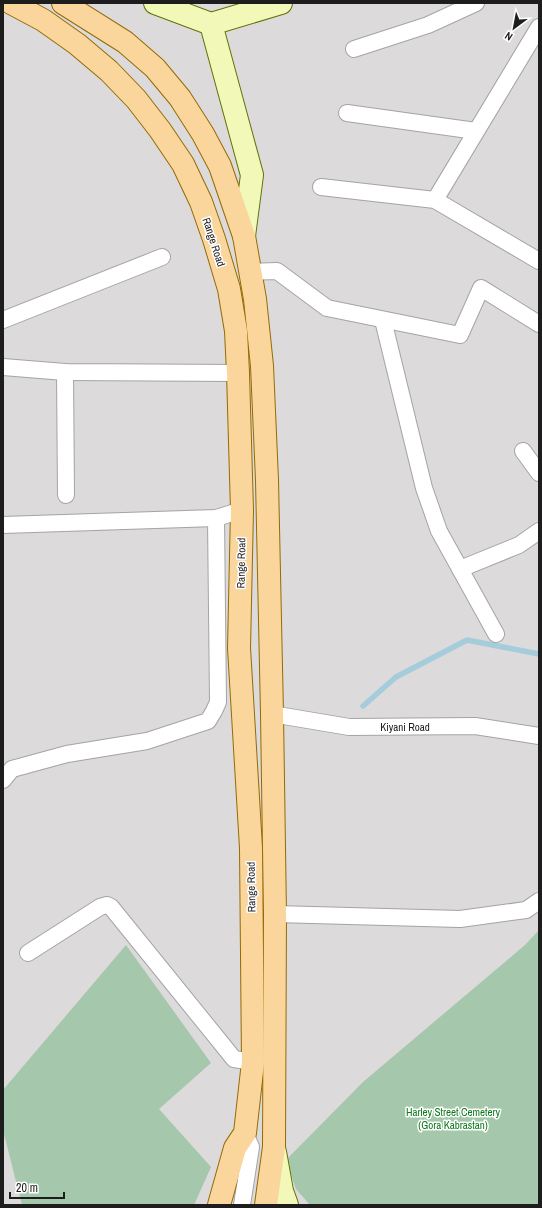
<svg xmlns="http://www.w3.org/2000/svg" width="542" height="1208" font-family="'Archivo Narrow',sans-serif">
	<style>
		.residential { fill: #dcdada }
		.cemetery { fill: #a5c7ac }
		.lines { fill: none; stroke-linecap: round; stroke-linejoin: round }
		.stream { stroke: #a5ccdb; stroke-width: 5.5 }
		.street-casing { stroke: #a4a4a4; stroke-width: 18 }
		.secondary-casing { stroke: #617207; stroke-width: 24 }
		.primary-casing { stroke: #946b03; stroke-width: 24 }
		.street { stroke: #fff; stroke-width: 16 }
		.secondary { stroke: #f2f8b8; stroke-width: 22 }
		.primary { stroke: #fad69d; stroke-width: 22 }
		.labels { text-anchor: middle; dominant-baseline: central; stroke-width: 3; stroke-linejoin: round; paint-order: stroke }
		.street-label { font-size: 11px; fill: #1d1d1d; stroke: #fff }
		.park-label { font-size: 11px; fill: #0e791c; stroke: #fff }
	</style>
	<rect width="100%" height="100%" fill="#eeebe4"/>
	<rect class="residential" x="3" y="3" width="536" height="1202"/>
	<g class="cemetery">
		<path d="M539 930V1205H310L296 1189 286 1160 363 1082 525 945Z"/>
		<path d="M126 945 211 1063 159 1109 211 1167 194 1205H22L3 1130V1090Z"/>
	</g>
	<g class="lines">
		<path class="stream" d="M363 706 396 677 467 640 539 654"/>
		<g class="street-casing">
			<g id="street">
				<path d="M354 49 428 25 476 3"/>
				<path d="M347 113 476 131"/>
				<path d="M321 187 435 200 539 261"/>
				<path d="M435 200 539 27"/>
				<path d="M250 272 277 271 327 308 460 335 481 288 539 324"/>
				<path d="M3 320 162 257"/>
				<path d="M383 320 424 488 439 531 496 634"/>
				<path d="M3 367 65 372 238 373"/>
				<path d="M65 372 66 495"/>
				<path d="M523 451 539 473"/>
				<path d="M3 525 216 518 242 510"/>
				<path d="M460 569 519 545 539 531"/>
				<path d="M272 714 349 727 475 726 539 736"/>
				<path d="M3 780 12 769 67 754 147 741 208 721 214 711 218 702 216 518"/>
				<path d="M275 914 460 919 526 910 539 901"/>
				<path d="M28 953 100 907 107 905 111 907 234 1059 253 1062"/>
				<path d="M242 1205 251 1147 245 1133"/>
			</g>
		</g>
		<g class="secondary-casing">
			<g id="secondary">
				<path d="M155 3 211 24"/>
				<path d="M211 24 252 175 244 236"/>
				<path d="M211 24 281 3"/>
				<path d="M275 1152 282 1191 287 1205"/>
			</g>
		</g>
		<g class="primary-casing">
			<g id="primary">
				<path d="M11 3 43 20 77 44 109 71 136 99 160 130 183 164 201 202 214 239 229 289 236 331 238 373 242 510 239 648 251 848 253 1062 245 1133 235 1148 219 1205"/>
				<path d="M63 3 125 42 155 68 180 98 203 134 220 166 244 236 255 299 262 366 267 480 272 714 275 914 274 1147 266 1205"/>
			</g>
		</g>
		<use href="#street" class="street"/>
		<use href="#secondary" class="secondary"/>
		<use href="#primary" class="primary"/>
	</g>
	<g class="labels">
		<g class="street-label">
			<text transform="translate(214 242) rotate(72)">Range Road</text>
			<text transform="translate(241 563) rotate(-89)">Range Road</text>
			<text x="405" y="727">Kiyani Road</text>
			<text transform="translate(251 887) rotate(-91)">Range Road</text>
		</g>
		<g class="park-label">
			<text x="453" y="1112">Harley Street Cemetery<tspan x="453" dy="13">(Gora Kabrastan)</tspan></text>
		</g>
	</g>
	<rect width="542" height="1208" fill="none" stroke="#1d1d1d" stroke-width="8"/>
	<g transform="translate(514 28) rotate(212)" stroke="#ffffff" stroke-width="3" paint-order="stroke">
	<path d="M0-3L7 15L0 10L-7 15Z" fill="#1d1d1d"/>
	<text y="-6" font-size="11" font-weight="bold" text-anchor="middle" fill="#1d1d1d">N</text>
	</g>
	<path d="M10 1192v6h54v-6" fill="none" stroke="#1d1d1d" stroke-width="2"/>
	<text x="16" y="1192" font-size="12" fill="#1d1d1d" stroke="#ffffff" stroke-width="3" paint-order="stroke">20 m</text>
</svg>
